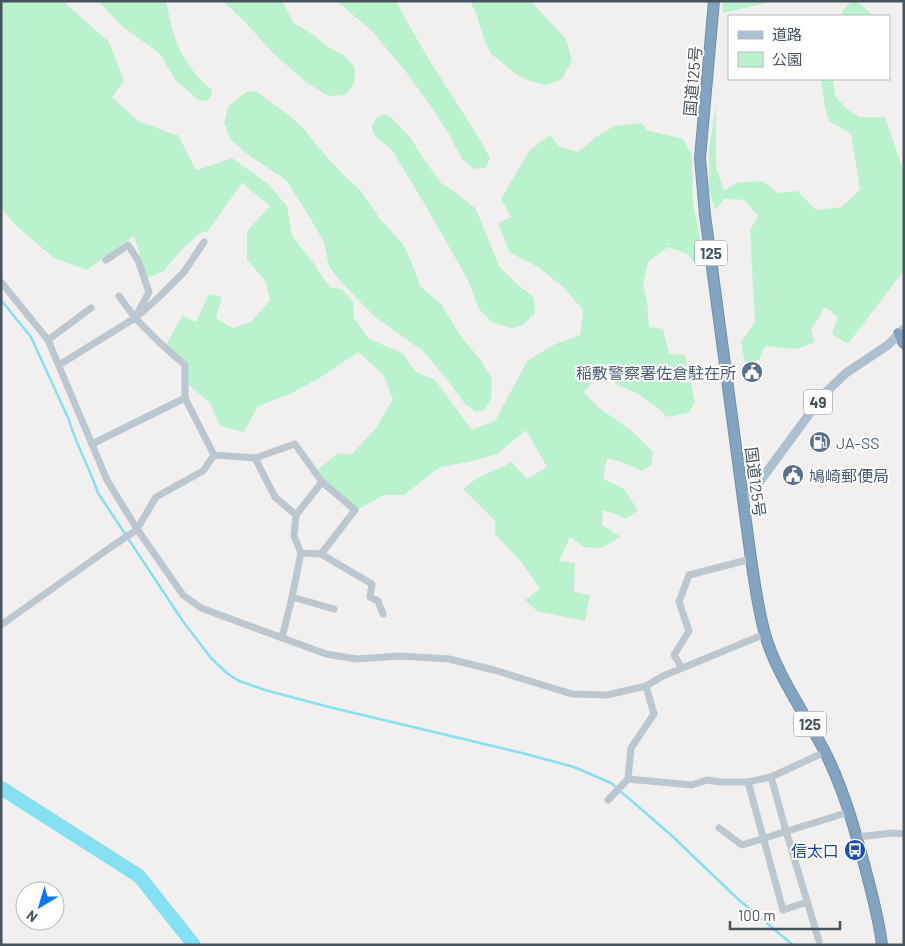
<svg xmlns="http://www.w3.org/2000/svg" width="905" height="946" font-family="Barlow,'Noto Sans JP',sans-serif">
	<style>
		.green { fill: #bbf2ce }
		.lines { fill: none; stroke-linecap: round; stroke-linejoin: round }
		.stream { stroke: #85e0f2; stroke-width: 2.5 }
		.river { stroke: #85e0f2; stroke-width: 14 }
		.highway-casing { stroke: #6f8fad; stroke-width: 12 }
		.minor { stroke: #bcc7cf; stroke-width: 7 }
		.major { stroke: #adc0d0; stroke-width: 9 }
		.highway { stroke: #83a4c1; stroke-width: 10 }
		.labels { text-anchor: middle; dominant-baseline: central; stroke-width: 4; stroke-linejoin: round; paint-order: stroke }
		.shield { fill: #fff; stroke: #7e878e; stroke-width: 1 }
		.shield-label { font-size: 15px; font-weight: bold; fill: #46545e }
		.street-label { font-size: 16px; fill: #46545e; stroke: #fff }
		.service-label { font-size: 16px; fill: #4e5e75; stroke: #fff; text-anchor: start }
		.transit-label { font-size: 16px; fill: #164399; stroke: #fff; text-anchor: end }
	</style>
	<rect width="100%" height="100%" fill="#f2efef"/>
	<g class="green">
		<path d="M1 1H63L109 42 124 81 112 97 138 121 173 134 178 135 196 170 219 163 232 158 269 185 287 206 292 236 315 265 330 288 342 289 353 302 354 318 369 339 402 353 416 372 435 380 472 430 495 421 527 361 553 345 580 335 583 310 563 287 538 267 509 252 498 223 511 217 501 199 529 151 550 135 559 146 578 152 596 137 614 126 642 123 647 130 683 139 692 155 693 202 704 260 695 264 688 254 668 247 648 262 643 284 647 302 649 327 663 329 669 354 685 355 687 366 675 368 679 383 691 382 695 403 688 413 667 417 659 409 638 394 616 384 603 370 584 392 598 407 633 432 653 452 651 465 642 471 622 462 607 458 603 479 623 488 638 510 626 519 618 515 603 510 602 525 621 537 601 548 584 547 570 537 559 561 575 563 574 592 590 595 585 621 537 611 525 600 540 589 522 563 495 534V521L463 489 477 478 512 462 527 479 547 467 526 430 497 454 468 462 440 467 404 495H384L357 510 337 496 316 471 338 453 351 455 376 428 393 399 383 374 358 352 318 379 288 395 258 406 244 432 220 426 210 403 188 384V364L166 345 182 316 196 322 209 294 222 297 216 318 232 328 251 322 270 300 266 282 247 260V231L270 206 242 183 208 231 200 233 181 250 164 271 147 278 134 236 87 270 54 258 14 224 1 207Z"/>
		<path d="M98 1H165C169 11 170 22 173 32 180 55 193 75 212 90L211 96 207 101 199 100 176 81 160 54 122 26Z"/>
		<path d="M223 1H282L293 22 315 36 327 46 346 57 353 65 355 72 354 84 345 95 328 96 306 82 273 53 243 20Z"/>
		<path d="M337 1H396C423 55 460 105 490 157L486 168 475 169 462 159 450 136 430 105 406 72 373 32Z"/>
		<path d="M470 1H531L566 39 572 60 562 79 547 85 533 82 519 76 491 54 484 39 476 13Z"/>
		<path d="M722 1H773L723 13Z"/>
		<path d="M852 1H856L874 16H841L843 10Z"/>
		<path d="M821 79H833L835 96 847 109 859 117H885L904 172V270L848 344 832 334 838 317 825 307 811 330 815 342 797 349 765 346 759 360 745 363 741 342 755 322 750 230 758 216 744 200 724 199 715 210 709 191V150L716 103V167L724 191 736 183 762 181 778 193 797 191 816 210 842 207 860 189 851 134 829 121 825 108Z"/>
		<path d="M256 91 291 117 305 130 315 143 325 155 343 174 361 191 380 219 403 244 412 263 420 286 441 304 462 338 480 359 492 379 491 399 485 410 476 412 465 404 445 377 423 351 375 317 341 282 329 266 324 242 304 208 286 180 250 156 231 140 224 124 228 107 246 92Z"/>
		<path d="M384 114 391 117 410 137 425 161 441 183 455 192 476 209 499 266 514 281 534 298 535 313 523 325 512 328 493 323 479 309 468 280 424 203 392 150 375 136 371 126 378 117Z"/>
	</g>
	<g class="lines">
		<path class="stream" d="M1 300 31 337 69 420C76 445 90 468 98 493L182 620 211 658 228 674 239 681 265 690 329 707 522 753 574 767 611 783 671 835 739 900 793 945"/>
		<path class="river" d="M1 788 139 876 194 945"/>
		<g class="highway-casing">
			<g id="highway">
				<path d="M714 1 700 158 705 215 751 559C755 584 758 610 765 634 776 674 806 715 825 752 844 790 855 830 866 871 872 895 879 919 882 945"/>
				<path d="M899 334 904 343"/>
			</g>
		</g>
		<g class="minor">
			<path d="M106 260 128 245 138 260 149 292 135 318 119 296"/>
			<path d="M1 282 48 340 107 480 137 529 183 595 201 608 326 654 357 659 399 656 449 659 494 670 572 694 607 695 646 686 663 676 765 634"/>
			<path d="M139 315 160 296 184 272 204 242"/>
			<path d="M48 340 91 308"/>
			<path d="M59 365 135 318 160 343 185 365V398L214 455 255 458 295 444 322 482 355 510 321 554"/>
			<path d="M92 444 185 398"/>
			<path d="M255 458 275 497 296 515"/>
			<path d="M322 482 296 515 294 536 301 553 321 554 372 584 370 597 378 601 383 614"/>
			<path d="M292 597 334 609"/>
			<path d="M1 625 111 547 132 533 137 529 156 497 203 471 214 455"/>
			<path d="M282 638 292 597 301 553"/>
			<path d="M682 668 674 655 689 631 679 602 689 575 751 559"/>
			<path d="M771 777 786 831 819 941"/>
			<path d="M628 779 631 748 654 714 646 686"/>
			<path d="M748 782 783 910 807 902"/>
			<path d="M608 800 628 779 692 785 707 780 720 782H748L771 777 825 752"/>
			<path d="M719 828 742 845 849 812"/>
			<path d="M857 837 893 833 904 834"/>
		</g>
		<path class="major" d="M744 503 824 394 846 373 888 345 904 329"/>
		<use href="#highway" class="highway"/>
	</g>
	<defs>
		<g id="civic-disc" transform="scale(1.125)"><circle r="9.5" fill="#5c6f8a" stroke="#fff"/><path d="M-.6-6.5H3V-4.5H.6V-3L4-1V1h2V6H-6V1h2V-1L-.6-3ZM-1.2 2.5V6h2.4V2.5Z" fill="#fff"/></g>
		<g id="fuel-disc" transform="scale(1.125)"><circle r="9.5" fill="#5c6f8a" stroke="#fff"/><path d="M-5.5-6h7V0h2V4h1.3V-2.5L3-4.5l.8-.8L6-3V5H2.5V1h-1V6h-7ZM-4.2-4.7v3.2H.2V-4.7Z" fill="#fff"/></g>
		<g id="bus-disc" transform="scale(1.125)"><circle r="9.5" fill="#1a4fb4" stroke="#fff"/><path d="M-5-6H5V4H4V6H2V4H-2V6H-4V4H-5ZM-3.5-4V0h7V-4ZM-3.5 1.2v1.5H-2V1.2ZM2 1.2v1.5H3.5V1.2Z" fill="#fff"/></g>
	</defs>
	<g fill-rule="evenodd">
		<use href="#civic-disc" x="752" y="372"/>
		<use href="#fuel-disc" x="820" y="442"/>
		<use href="#civic-disc" x="793" y="475"/>
		<use href="#bus-disc" x="855" y="850"/>
	</g>
	<g class="labels">
		<g class="shield">
			<rect x="695" y="240.5" width="32" height="25" rx="4"/>
			<rect x="804" y="389.5" width="28" height="25" rx="4"/>
			<rect x="794" y="711.5" width="32" height="25" rx="4"/>
		</g>
		<g class="shield-label">
			<text x="711" y="253">125</text>
			<text x="818" y="402">49</text>
			<text x="810" y="724">125</text>
		</g>
		<g class="street-label">
			<text transform="translate(692 81) rotate(-85)">国道125号</text>
			<text transform="translate(756 482) rotate(83)">国道125号</text>
		</g>
		<g class="service-label">
			<text x="736" y="372" text-anchor="end">稲敷警察署佐倉駐在所</text>
			<text x="836" y="442">JA-SS</text>
			<text x="809" y="475">鳩崎郵便局</text>
		</g>
		<g class="transit-label">
			<text x="839" y="850">信太口</text>
		</g>
	</g>
	<rect width="905" height="946" fill="none" stroke="#46545e" stroke-width="5"/>
	<rect x="728" y="15" width="162" height="65" fill="#ffffff" stroke="#b5bbbf"/>
	<rect x="738" y="31" width="25" height="8" fill="#adc0d0" stroke="#b5bbbf"/>
	<text x="772" y="40" font-size="15" fill="#46545e">道路</text>
	<rect x="738" y="52" width="25" height="15" fill="#bbf2ce" stroke="#b5bbbf"/>
	<text x="772" y="65" font-size="15" fill="#46545e">公園</text>
	<g transform="translate(40 906) rotate(218)"><circle r="24" fill="#ffffff" stroke="#b5bbbf"/>
	<path d="M0-4L9 19L0 12L-9 19Z" fill="#0c78ef"/>
	<text y="-8" font-size="14" font-weight="bold" text-anchor="middle" fill="#46545e">N</text>
	</g>
	<path d="M730 921v8h110v-8" fill="none" stroke="#46545e" stroke-width="2.5"/>
	<text x="738" y="921" font-size="15" fill="#46545e" stroke="#ffffff" stroke-width="4" paint-order="stroke">100 m</text>
</svg>
